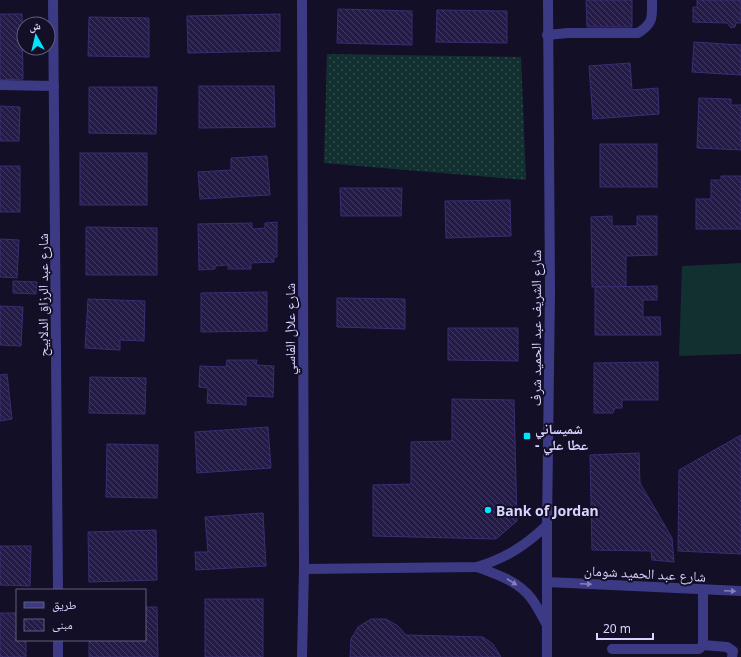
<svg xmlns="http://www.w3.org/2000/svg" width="741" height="657" font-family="'Noto Sans','Noto Naskh Arabic',sans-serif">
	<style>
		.grass { fill: url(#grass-dots) }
		.garden { fill: #12302f }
		.building { fill: url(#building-back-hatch); stroke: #3b2d73 }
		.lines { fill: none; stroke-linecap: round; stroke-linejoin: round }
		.service { stroke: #3d3a85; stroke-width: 10 }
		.minor { stroke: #3d3a85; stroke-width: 10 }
		.tertiary { stroke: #3d3a85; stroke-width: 10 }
		.oneway { fill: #837fbc }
		.poi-dot { fill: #00e5ff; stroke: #130f26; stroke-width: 1.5 }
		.labels { text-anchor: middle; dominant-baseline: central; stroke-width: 4; stroke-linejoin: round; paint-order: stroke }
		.street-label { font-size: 14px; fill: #d9d4ff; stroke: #130f26 }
		.poi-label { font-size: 14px; font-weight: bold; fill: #d9d4ff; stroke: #130f26; text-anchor: start }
	</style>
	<defs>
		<pattern id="grass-dots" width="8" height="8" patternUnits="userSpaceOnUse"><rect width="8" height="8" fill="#12302f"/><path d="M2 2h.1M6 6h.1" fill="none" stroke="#344d4e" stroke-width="1.8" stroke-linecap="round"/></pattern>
		<pattern id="building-back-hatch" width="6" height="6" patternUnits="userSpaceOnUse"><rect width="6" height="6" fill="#241b47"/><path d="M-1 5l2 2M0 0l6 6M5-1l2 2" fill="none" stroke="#433b63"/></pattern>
	</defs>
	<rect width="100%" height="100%" fill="#130f26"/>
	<path class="grass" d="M327 54 521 57 526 180 324 163Z"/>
	<path class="garden" d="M741 263V354L679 356 682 266Z"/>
	<g class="building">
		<path d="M586 0H632V27H587Z"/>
		<path d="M697 0H741V23H736L735 27 731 28 727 23 693 22V7H697Z"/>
		<path d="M338 9 412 11V45L337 43Z"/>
		<path d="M437 10 507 11V43L436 42Z"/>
		<path d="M0 14H22L23 79 0 80Z"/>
		<path d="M280 14V51L188 53 187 16Z"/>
		<path d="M89 17 149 18V57L88 56Z"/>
		<path d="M694 42 741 45V75L692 72Z"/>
		<path d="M630 63 632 90 658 88 659 114 593 119 589 66Z"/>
		<path d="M199 86H274L275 127 199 128Z"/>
		<path d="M89 87H157L156 134 89 133Z"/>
		<path d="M699 98 731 99V105H741V150L697 148Z"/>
		<path d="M0 106 20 107 19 141H0Z"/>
		<rect x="600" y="144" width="57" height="43"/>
		<rect x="80" y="153" width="67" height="52"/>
		<path d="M267 156 270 195 200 199 198 172 231 170V158Z"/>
		<rect x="0" y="166" width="20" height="46"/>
		<path d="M721 176H741V229H696V199H711V180H721Z"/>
		<path d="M340 188H402L401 216H341Z"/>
		<path d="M510 200 511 236 446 238 445 201Z"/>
		<path d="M612 216V226H637V216H657V255L626 256V287H592L591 217Z"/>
		<path d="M277 222V257H274V262L251 263V269H228V265L215 266V269L199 270 198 224 252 223V229L265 228V223Z"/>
		<path d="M86 227 157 228V275H86Z"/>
		<path d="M0 239 19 240 17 278 0 277Z"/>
		<path d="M13 281 37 282 36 294 13 293Z"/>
		<path d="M657 286V300H643V317H660L661 335H595V287Z"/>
		<path d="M267 292V331L201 332V293Z"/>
		<path d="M337 298 405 299V329L337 327Z"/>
		<path d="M88 299 145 301 144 341 120 340V350L85 348Z"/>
		<path d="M0 306 23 307 21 346 0 345Z"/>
		<path d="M448 328H518V361L448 360Z"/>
		<path d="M227 360H257L256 365 274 366 273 397 246 396V405L207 403 208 388 199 387 200 366 226 367Z"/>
		<path d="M658 362V400H622V408H615L613 413H594V363Z"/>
		<path d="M7 374 12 419 0 421V375Z"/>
		<path d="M90 377 146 378 145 414 89 413Z"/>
		<path d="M452 399 514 400 517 521 496 539 373 536V485L411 484V442L452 441Z"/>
		<path d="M268 427 271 468 197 473 195 432Z"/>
		<path d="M741 435V554L678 551 679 470Z"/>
		<path d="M107 444 158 445 157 498 106 497Z"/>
		<path d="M639 453 640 483 672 538 674 562 652 560 651 551 592 550 590 455Z"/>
		<path d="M263 513 266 566 196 570 195 552H208L205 517Z"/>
		<path d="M156 530 157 580 89 582 88 532Z"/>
		<path d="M0 546H31L30 586 0 585Z"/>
		<rect x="205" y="599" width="58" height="58"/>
		<path d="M145 607H157L158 657H89V640H145Z"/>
		<path d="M0 613H17V640H26V657H0Z"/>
		<path d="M371 619H386L398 626 406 635 483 637 493 644 501 657H350L351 639 358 627Z"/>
	</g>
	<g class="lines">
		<g class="service">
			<path d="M547 35 568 33H638C654 23 652 17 652 0"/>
			<path d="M0 85 54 86"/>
			<path d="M703 645 727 647 733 651 732 657"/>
			<path d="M612 649H699L703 645V590"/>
		</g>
		<g class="minor">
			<path d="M53 0 58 590"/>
			<path d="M477 567C496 574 518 581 531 598 537 606 542 616 547 625"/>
			<path d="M304 569 477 567C506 558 525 546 547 525"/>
			<path d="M547 582 741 591"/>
			<path d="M58 640V657"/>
			<path d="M302 657 304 569 302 0"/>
		</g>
		<path class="tertiary" d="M547 657V525L550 292 548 0"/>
	</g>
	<defs><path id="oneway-solid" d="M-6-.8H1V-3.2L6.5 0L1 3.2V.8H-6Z"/></defs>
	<g class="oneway">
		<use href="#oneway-solid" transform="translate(512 582) rotate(33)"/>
		<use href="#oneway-solid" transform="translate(586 584) rotate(3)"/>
		<use href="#oneway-solid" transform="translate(730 591) rotate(3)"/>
	</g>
	<g class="poi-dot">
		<rect x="523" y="432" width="8" height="8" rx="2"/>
		<circle cx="488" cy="510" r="4"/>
	</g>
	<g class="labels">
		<g class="street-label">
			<text transform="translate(42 295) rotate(-90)">شارع عبد الرزاق الدلابيح</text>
			<text transform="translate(535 328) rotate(-90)">شارع الشريف عبد الحميد شرف</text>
			<text transform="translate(289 329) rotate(-90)">شارع علال الفاسي</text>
			<text transform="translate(645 573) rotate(3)">شارع عبد الحميد شومان</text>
		</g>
		<g class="poi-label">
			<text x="535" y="428">شميساني<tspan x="535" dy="16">- عطا علي</tspan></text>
			<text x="496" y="510">Bank of Jordan</text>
		</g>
	</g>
	<rect x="16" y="589" width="130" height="52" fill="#130f26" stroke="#625e7d"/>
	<rect x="24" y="602" width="20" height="6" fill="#3d3a85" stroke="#625e7d"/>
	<text x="52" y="609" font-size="12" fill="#d9d4ff">طريق</text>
	<rect x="24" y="619" width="20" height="12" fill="url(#building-back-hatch)" stroke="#625e7d"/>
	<text x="52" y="629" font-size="12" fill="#d9d4ff">مبنى</text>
	<g transform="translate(36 36) rotate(352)"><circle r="19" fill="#130f26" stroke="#625e7d"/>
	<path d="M0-3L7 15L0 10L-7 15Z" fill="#00e5ff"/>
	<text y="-6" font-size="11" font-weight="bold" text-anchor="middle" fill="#d9d4ff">ش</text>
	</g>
	<path d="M597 633v6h56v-6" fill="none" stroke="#d9d4ff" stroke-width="2"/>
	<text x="603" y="633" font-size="12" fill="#d9d4ff" stroke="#130f26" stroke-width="3" paint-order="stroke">20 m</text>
</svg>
